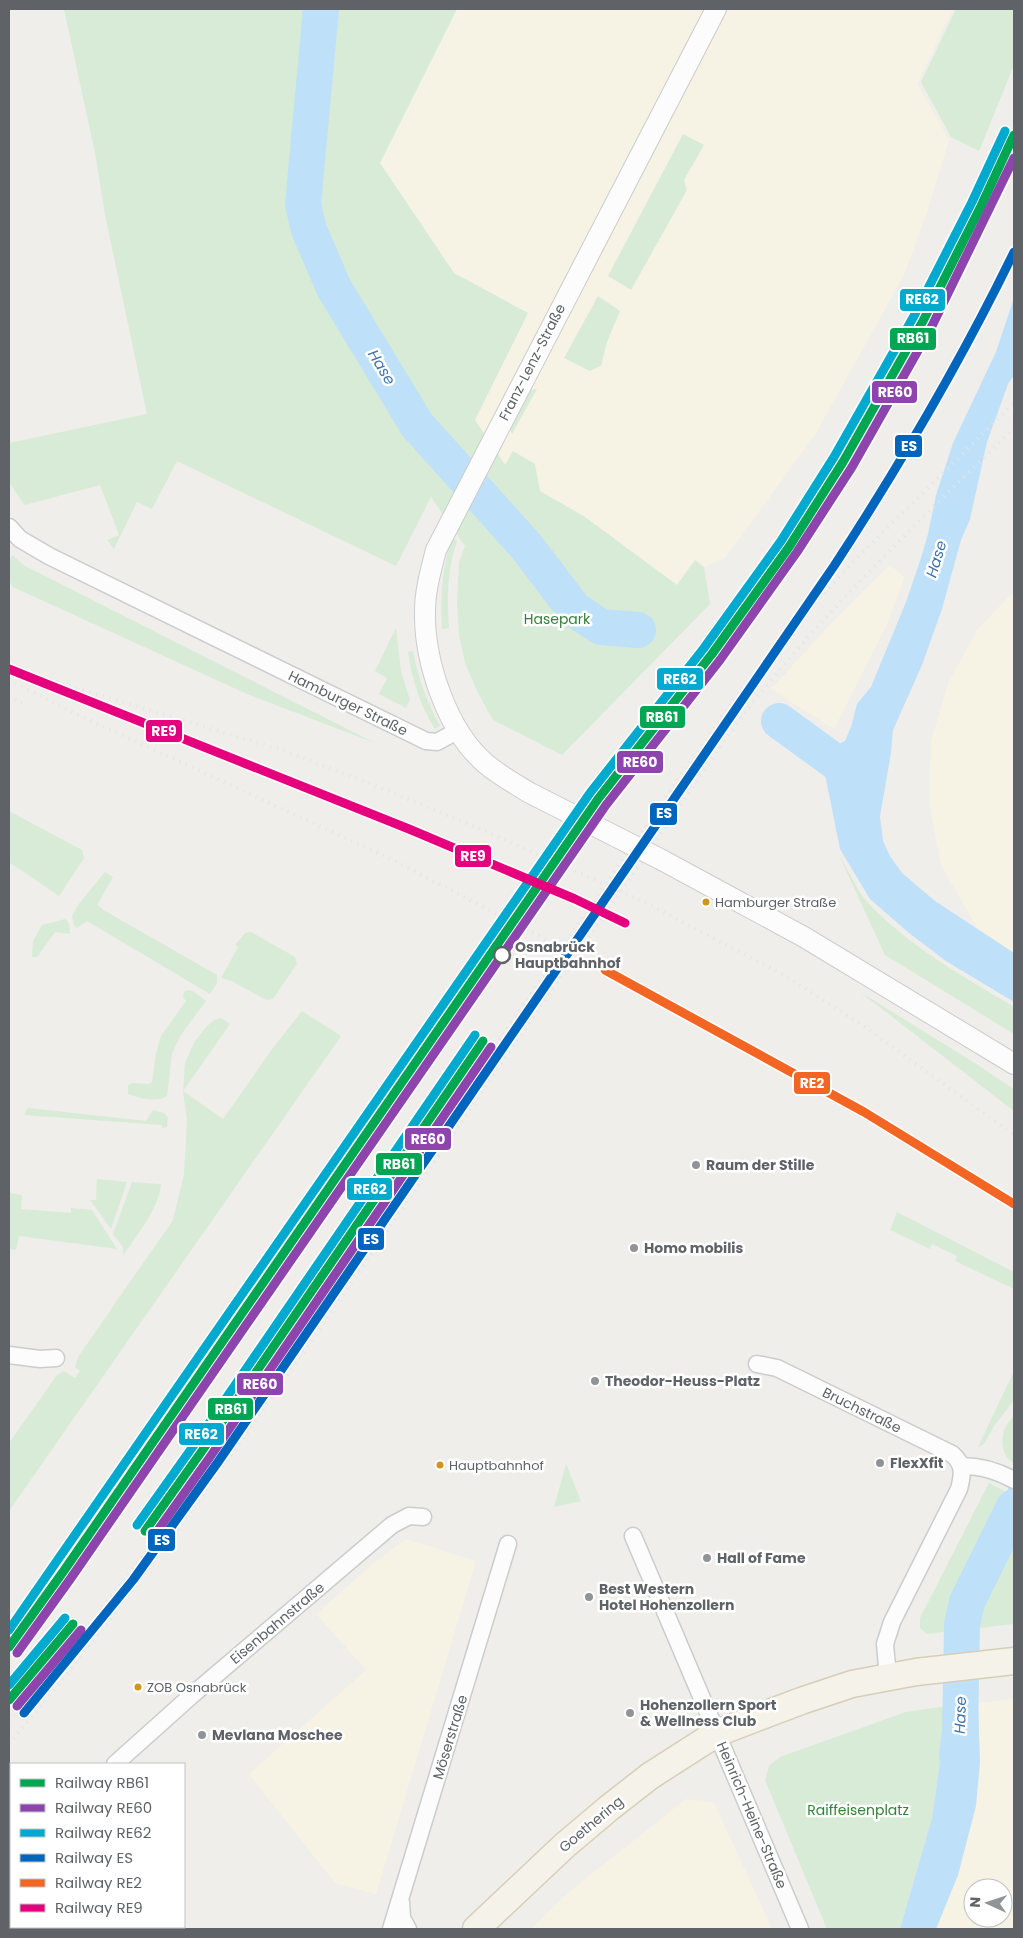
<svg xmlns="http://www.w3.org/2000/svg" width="1023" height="1938" font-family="Poppins,sans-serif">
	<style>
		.commercial { fill: #f7f3e4; fill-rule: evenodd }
		.green { fill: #d8ebd6 }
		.water { fill: #bfe0f9 }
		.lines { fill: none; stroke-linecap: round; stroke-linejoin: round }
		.river { stroke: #bfe0f9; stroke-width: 36 }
		.minor-casing { stroke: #cbcccc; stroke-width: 19 }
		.tertiary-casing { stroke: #cbcccc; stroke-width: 22 }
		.primary-casing { stroke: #d7ceb8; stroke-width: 29 }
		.minor { stroke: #fdfcfc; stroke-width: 16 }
		.tertiary { stroke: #fdfcfc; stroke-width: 20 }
		.primary { stroke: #f4f2e9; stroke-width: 26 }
		.rail { stroke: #e4e4e4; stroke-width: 4; stroke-dasharray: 1 6; stroke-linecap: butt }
		.tertiary-bridge-casing { stroke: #cbcccc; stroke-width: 22; stroke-linecap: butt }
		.tertiary-bridge { stroke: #fdfcfc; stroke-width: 20 }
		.rail-1-casing { stroke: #fff; stroke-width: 12 }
		.rail-2-casing { stroke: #fff; stroke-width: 12 }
		.rail-3-casing { stroke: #fff; stroke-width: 12 }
		.rail-4-casing { stroke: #fff; stroke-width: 12 }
		.rail-5-casing { stroke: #fff; stroke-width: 12 }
		.rail-6-casing { stroke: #fff; stroke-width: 12 }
		.rail-1 { stroke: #00a651; stroke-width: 9 }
		.rail-2 { stroke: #8e44ad; stroke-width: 9 }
		.rail-3 { stroke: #00a9ce; stroke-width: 9 }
		.rail-4 { stroke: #0065bd; stroke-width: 9 }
		.rail-5 { stroke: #f26522; stroke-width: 9 }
		.rail-6 { stroke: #e5007d; stroke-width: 9 }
		.bus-dot { fill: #d1951a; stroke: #fff; stroke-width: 2 }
		.stop-dot { fill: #fff; stroke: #5f6368; stroke-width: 2.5 }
		.poi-dot { fill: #919496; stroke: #fff; stroke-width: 2 }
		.labels { text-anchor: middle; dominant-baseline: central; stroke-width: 5; stroke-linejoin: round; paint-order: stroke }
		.bus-label { font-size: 13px; fill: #5f6368; stroke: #fff; text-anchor: start }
		.street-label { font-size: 14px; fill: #5f6368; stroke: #fff }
		.park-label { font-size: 14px; fill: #348238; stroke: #fff }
		.stop-label { font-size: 14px; font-weight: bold; fill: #5f6368; stroke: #fff; text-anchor: start }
		.poi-label { font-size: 14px; font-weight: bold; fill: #5f6368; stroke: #fff; text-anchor: start }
		.water-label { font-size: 15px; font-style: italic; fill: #4174aa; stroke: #fff }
		.line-badge { stroke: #fff; stroke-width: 2 }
		.badge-label { font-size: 14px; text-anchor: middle; font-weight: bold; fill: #fff }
	</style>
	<rect width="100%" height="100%" fill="#efeeea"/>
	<g class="commercial">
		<path d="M457 9H953L917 84 949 140 927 212 904 275 816 433 725 558 704 567 694 561 677 585 585 517 540 491 506 465 475 420 528 313 454 273 380 163Z"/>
		<path d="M890 565 904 577 902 585 887 624 834 729 771 689 826 629Z"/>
		<path d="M1014 591V953L978 929 941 865 929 802 931 741 949 681 978 629Z"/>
		<path d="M406 1539 476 1561 376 1894 335 1883 249 1774 366 1670 316 1614 374 1563Z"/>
		<path d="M1014 1699V1929H936L958 1875 976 1806 980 1762 978 1703ZM973 1888H1003V1918H973Z"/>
		<path d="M686 1799 714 1803 772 1929H531L569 1892Z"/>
	</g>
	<g class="green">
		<path d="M64 9H457L380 163 454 273 528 313 475 420 505 465 513 451 535 464 540 491 585 517 677 585 695 560 704 567 710 604 562 755 493 720 479 695 465 663 459 635 457 603 459 562 465 546 431 497 396 566 177 461 152 509 137 502 114 549 107 540 119 535 100 485 25 505 9 482V443L147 414 105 215 96 158Z"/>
		<path d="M956 9H1014V65L979 151 951 137 921 82Z"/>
		<path d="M683 134 704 145 684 180 687 190 631 290 608 276Z"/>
		<path d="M598 296 620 311 607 342 601 366 590 371 564 358Z"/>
		<path d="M537 389 512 434 509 427 529 390Z"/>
		<path d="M452 538 457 541C447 569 447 599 449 628L442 629C440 598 442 568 452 538Z"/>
		<path d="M12 555 25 566 375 743 247 694 13 587C6 578 8 565 12 555Z"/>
		<path d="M396 628 401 671 410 700 406 708 379 694 387 678 375 671Z"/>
		<path d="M413 651C418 678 427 702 440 726L435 729C420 705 412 680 408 652Z"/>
		<path d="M9 811 82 850 84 858 59 896 9 862Z"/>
		<path d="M839 855C848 869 857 892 869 904 910 947 964 977 1014 1007V1034L885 955Z"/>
		<path d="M105 872 113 877 97 905 105 911 217 975V983L210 994 87 921 77 928 74 925 72 916 78 905Z"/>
		<path d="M65 919C70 922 70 927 70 934L55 932 37 957H32L33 941 42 925Z"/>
		<path d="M251 932 295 957 297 964 273 999 266 1000 232 981 221 978 238 947 235 945 245 933Z"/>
		<path d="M187 990 193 991 206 1001 180 1036 172 1054 167 1096C157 1103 139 1098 128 1094V1085L133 1083 148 1084 152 1082 156 1053 161 1036 186 1001 183 997 184 992Z"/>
		<path d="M860 992 970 1060 1014 1089V1111Z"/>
		<path d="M302 1011 341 1036 9 1511V1443L57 1375 64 1371 75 1378 80 1371 75 1367 78 1357 173 1220 184 1174 187 1120 183 1091 185 1063 194 1043 205 1028 214 1020 221 1018 230 1024 183 1091 223 1119 273 1048Z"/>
		<path d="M28 1108 146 1121 153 1110 164 1113 168 1118 167 1127 162 1128V1125L24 1115Z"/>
		<path d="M97 1179 127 1182 111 1229 90 1200H96Z"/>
		<path d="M132 1182 161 1184C158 1211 137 1234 123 1256V1247L113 1234Z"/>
		<path d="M9 1193 22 1195 21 1209 71 1213V1208L92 1210 117 1249 19 1236 16 1250 9 1249Z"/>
		<path d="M897 1212 1014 1272V1289L955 1261 957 1256 932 1244 930 1249 890 1230Z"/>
		<path d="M1014 1371V1400L994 1426 984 1444 978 1447Z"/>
		<path d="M1014 1415V1463C1002 1457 1000 1440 1005 1428 1007 1424 1011 1419 1014 1415Z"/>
		<path d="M566 1464 581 1501 554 1507Z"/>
		<path d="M989 1483 1008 1493 959 1599 950 1624V1631L927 1634 920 1628V1618Z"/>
		<path d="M1014 1524V1624L972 1629 973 1609Z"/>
		<path d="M948 1706 932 1818 900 1929H827L765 1780 769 1766 780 1757 906 1712Z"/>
	</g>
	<g class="water">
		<path d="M1014 298V375L1008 384 987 442 970 519 961 540 942 609 922 665 893 730 891 753 880 816 883 841 890 856 902 873 935 901 1014 953V1002L946 961 909 933 870 899 840 849 823 764 815 754 816 747 822 744 837 745 845 741 851 727 857 704 871 687 906 602 921 558 928 534 936 495 953 443 996 352Z"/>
		<path d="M1014 1471V1524L973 1609 972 1629 950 1631V1624C958 1602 965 1577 976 1555 990 1526 1005 1503 1014 1471Z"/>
		<path d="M978 1703 980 1762 976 1806 958 1875 936 1929H900L932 1818 948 1706Z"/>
	</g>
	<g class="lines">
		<g class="river">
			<path d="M321 9 303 204 309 230 334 288 417 425 526 546 574 609 601 627 638 630"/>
			<path d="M779 721 856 777"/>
			<path d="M957 1755 960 1732 962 1625 967 1602 1014 1507"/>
		</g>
		<g class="minor-casing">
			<g id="minor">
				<path d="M9 527 20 539 49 556 426 741 437 742 459 730"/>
				<path d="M9 1355 40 1359 56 1358"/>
				<path d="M757 1364 777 1368 952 1454C964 1464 963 1474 959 1489L892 1622 885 1644 888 1677"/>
				<path d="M962 1466C982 1466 997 1471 1014 1480"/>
				<path d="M633 1536 800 1929"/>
				<path d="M115 1764 191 1696 392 1525 409 1516 423 1517"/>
				<path d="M9 1859 11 1857"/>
				<path d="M401 1902 402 1918 408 1929"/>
				<path d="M391 1929 508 1544"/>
			</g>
		</g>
		<g class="tertiary-casing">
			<g id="tertiary">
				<path d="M528 792C514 783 499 775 486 764 447 731 424 661 425 611 425 590 431 570 436 550L716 9"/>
				<path d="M662 860 804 937 1014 1064"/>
			</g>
		</g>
		<g class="primary-casing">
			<path id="primary" d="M476 1929 564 1846 609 1808 650 1776 717 1733 801 1701 852 1684 916 1672 1014 1661"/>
		</g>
		<use href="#minor" class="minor"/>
		<use href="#tertiary" class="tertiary"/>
		<use href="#primary" class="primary"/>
		<g class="rail">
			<path d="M9 668 285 751 374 785 492 834 638 899 784 975 865 1027 1014 1135"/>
			<path d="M9 680 74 713 393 860 605 970"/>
			<path d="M9 696 27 706"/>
			<path d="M9 1721 73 1645 128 1575 213 1460 618 866 731 704 765 661 809 609 860 555 1014 403"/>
			<path d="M9 1744C99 1638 181 1526 261 1413 375 1251 484 1087 597 925 620 893 642 861 664 829 693 788 719 746 750 706 830 606 923 517 1014 428"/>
		</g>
		<g class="tertiary-bridge-casing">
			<path id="tertiary-bridge" d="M528 792 662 860"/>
		</g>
		<use href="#tertiary-bridge" class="tertiary-bridge"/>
		<g class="rail-1-casing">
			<g id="rail-1">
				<path d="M145 1531 202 1451 483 1041"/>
				<path d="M9 1647 63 1572 598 799 712 654 789 547 843 462 923 321 981 206 1014 135"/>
				<path d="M9 1700 73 1624"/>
			</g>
		</g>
		<g class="rail-2-casing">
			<g id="rail-2">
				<path d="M153 1537 210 1457 491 1047"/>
				<path d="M17 1653 71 1578 606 805 720 660 797 552 852 467 932 326 1014 158"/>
				<path d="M17 1706 81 1630"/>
			</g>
		</g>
		<g class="rail-3-casing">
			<g id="rail-3">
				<path d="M137 1525 194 1445 475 1035"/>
				<path d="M9 1630 590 793 704 648 781 541 834 457 914 316 972 202 1005 131"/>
				<path d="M9 1685 65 1618"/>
			</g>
		</g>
		<g class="rail-4-casing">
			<path id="rail-4" d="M24 1713 133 1580 218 1462 834 566C900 465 961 361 1014 252"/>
		</g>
		<g class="rail-5-casing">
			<path id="rail-5" d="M605 970 864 1112 1014 1204"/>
		</g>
		<g class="rail-6-casing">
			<path id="rail-6" d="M9 669 409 829 575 899 625 923"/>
		</g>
		<use href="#rail-1" class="rail-1"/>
		<use href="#rail-2" class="rail-2"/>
		<use href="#rail-3" class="rail-3"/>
		<use href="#rail-4" class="rail-4"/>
		<use href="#rail-5" class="rail-5"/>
		<use href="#rail-6" class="rail-6"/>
	</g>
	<g class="bus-dot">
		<circle cx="706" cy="902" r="4.5"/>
		<circle cx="440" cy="1465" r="4.5"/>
		<circle cx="138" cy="1687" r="4.5"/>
	</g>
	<circle class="stop-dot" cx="502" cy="955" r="8"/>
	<g class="poi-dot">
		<circle cx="696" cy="1165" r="5"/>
		<circle cx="634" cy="1248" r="5"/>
		<circle cx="595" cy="1381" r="5"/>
		<circle cx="880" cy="1463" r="5"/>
		<circle cx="707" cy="1558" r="5"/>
		<circle cx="589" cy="1597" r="5"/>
		<circle cx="630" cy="1713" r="5"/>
		<circle cx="202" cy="1735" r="5"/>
	</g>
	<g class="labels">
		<g class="bus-label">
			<text x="715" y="902">Hamburger Straße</text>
			<text x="449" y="1465">Hauptbahnhof</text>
			<text x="147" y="1687">ZOB Osnabrück</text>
		</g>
		<g class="street-label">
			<text transform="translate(532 362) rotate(-63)">Franz-Lenz-Straße</text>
			<text transform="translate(348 703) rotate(26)">Hamburger Straße</text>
			<text transform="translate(862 1410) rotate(26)">Bruchstraße</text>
			<text transform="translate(277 1623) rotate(-40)">Eisenbahnstraße</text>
			<text transform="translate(450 1737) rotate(-73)">Möserstraße</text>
			<text transform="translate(752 1815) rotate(67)">Heinrich-Heine-Straße</text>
			<text transform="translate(591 1824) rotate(-40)">Goethering</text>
		</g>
		<g class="park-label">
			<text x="557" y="619">Hasepark</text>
			<text x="858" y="1810">Raiffeisenplatz</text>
		</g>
		<g class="stop-label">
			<text x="515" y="947">Osnabrück<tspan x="515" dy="16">Hauptbahnhof</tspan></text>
		</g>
		<g class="poi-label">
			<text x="706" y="1165">Raum der Stille</text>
			<text x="644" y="1248">Homo mobilis</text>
			<text x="605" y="1381">Theodor-Heuss-Platz</text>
			<text x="890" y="1463">FlexXfit</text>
			<text x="717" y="1558">Hall of Fame</text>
			<text x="599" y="1589">Best Western<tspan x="599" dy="16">Hotel Hohenzollern</tspan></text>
			<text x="640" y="1705">Hohenzollern Sport<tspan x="640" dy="16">&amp; Wellness Club</tspan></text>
			<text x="212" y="1735">Mevlana Moschee</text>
		</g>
		<g class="water-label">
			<text transform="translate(382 367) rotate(59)">Hase</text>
			<text transform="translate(936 559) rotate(-73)">Hase</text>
			<text transform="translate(960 1715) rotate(-88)">Hase</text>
		</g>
	</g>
	<g class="line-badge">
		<rect x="899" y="288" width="47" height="24" rx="5" fill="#00a9ce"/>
		<rect x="889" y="327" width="48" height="24" rx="5" fill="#00a651"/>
		<rect x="871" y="380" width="47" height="24" rx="5" fill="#8e44ad"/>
		<rect x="894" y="434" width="29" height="24" rx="5" fill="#0065bd"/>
		<rect x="656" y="667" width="48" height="24" rx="5" fill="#00a9ce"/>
		<rect x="639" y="705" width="47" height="24" rx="5" fill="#00a651"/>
		<rect x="145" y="719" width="38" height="24" rx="5" fill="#e5007d"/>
		<rect x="616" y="750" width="48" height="24" rx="5" fill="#8e44ad"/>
		<rect x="649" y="802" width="29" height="24" rx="5" fill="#0065bd"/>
		<rect x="454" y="844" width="38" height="24" rx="5" fill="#e5007d"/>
		<rect x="793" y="1071" width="38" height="24" rx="5" fill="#f26522"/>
		<rect x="404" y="1127" width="48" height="24" rx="5" fill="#8e44ad"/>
		<rect x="375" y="1152" width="48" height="24" rx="5" fill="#00a651"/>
		<rect x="346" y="1177" width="47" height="24" rx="5" fill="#00a9ce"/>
		<rect x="357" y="1227" width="28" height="24" rx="5" fill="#0065bd"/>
		<rect x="236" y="1372" width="48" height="24" rx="5" fill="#8e44ad"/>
		<rect x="207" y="1397" width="47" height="24" rx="5" fill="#00a651"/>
		<rect x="178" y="1422" width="47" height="24" rx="5" fill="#00a9ce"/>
		<rect x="147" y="1528" width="29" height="24" rx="5" fill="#0065bd"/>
	</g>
	<g class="badge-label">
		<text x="922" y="304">RE62</text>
		<text x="913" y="343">RB61</text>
		<text x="895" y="397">RE60</text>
		<text x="909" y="451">ES</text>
		<text x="680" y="684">RE62</text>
		<text x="662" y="722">RB61</text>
		<text x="164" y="736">RE9</text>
		<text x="640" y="767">RE60</text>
		<text x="664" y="818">ES</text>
		<text x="473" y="861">RE9</text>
		<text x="812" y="1088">RE2</text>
		<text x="428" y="1144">RE60</text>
		<text x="399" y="1169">RB61</text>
		<text x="370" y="1194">RE62</text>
		<text x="371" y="1244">ES</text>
		<text x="260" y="1389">RE60</text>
		<text x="231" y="1414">RB61</text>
		<text x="201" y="1439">RE62</text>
		<text x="162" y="1545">ES</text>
	</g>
	<rect width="1023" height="1938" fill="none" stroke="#5f6368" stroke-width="20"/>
	<rect x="10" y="1763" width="175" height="165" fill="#ffffff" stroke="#bfc1c3"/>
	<rect x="20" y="1779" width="25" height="8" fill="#00a651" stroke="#bfc1c3"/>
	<text x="55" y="1788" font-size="15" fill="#5f6368">Railway RB61</text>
	<rect x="20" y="1804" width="25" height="8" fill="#8e44ad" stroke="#bfc1c3"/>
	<text x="55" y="1813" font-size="15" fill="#5f6368">Railway RE60</text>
	<rect x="20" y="1829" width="25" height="8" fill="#00a9ce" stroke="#bfc1c3"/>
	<text x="55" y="1838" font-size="15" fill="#5f6368">Railway RE62</text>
	<rect x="20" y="1854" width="25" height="8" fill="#0065bd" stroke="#bfc1c3"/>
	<text x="55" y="1863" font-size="15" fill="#5f6368">Railway ES</text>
	<rect x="20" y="1879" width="25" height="8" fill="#f26522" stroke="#bfc1c3"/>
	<text x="55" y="1888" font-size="15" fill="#5f6368">Railway RE2</text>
	<rect x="20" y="1904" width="25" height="8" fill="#e5007d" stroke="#bfc1c3"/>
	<text x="55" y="1913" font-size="15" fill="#5f6368">Railway RE9</text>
	<g transform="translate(988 1903) rotate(273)"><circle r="24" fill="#ffffff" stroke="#bfc1c3"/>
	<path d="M0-4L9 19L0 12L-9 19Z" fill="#919496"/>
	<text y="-8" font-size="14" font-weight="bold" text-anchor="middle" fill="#5f6368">N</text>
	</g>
</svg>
